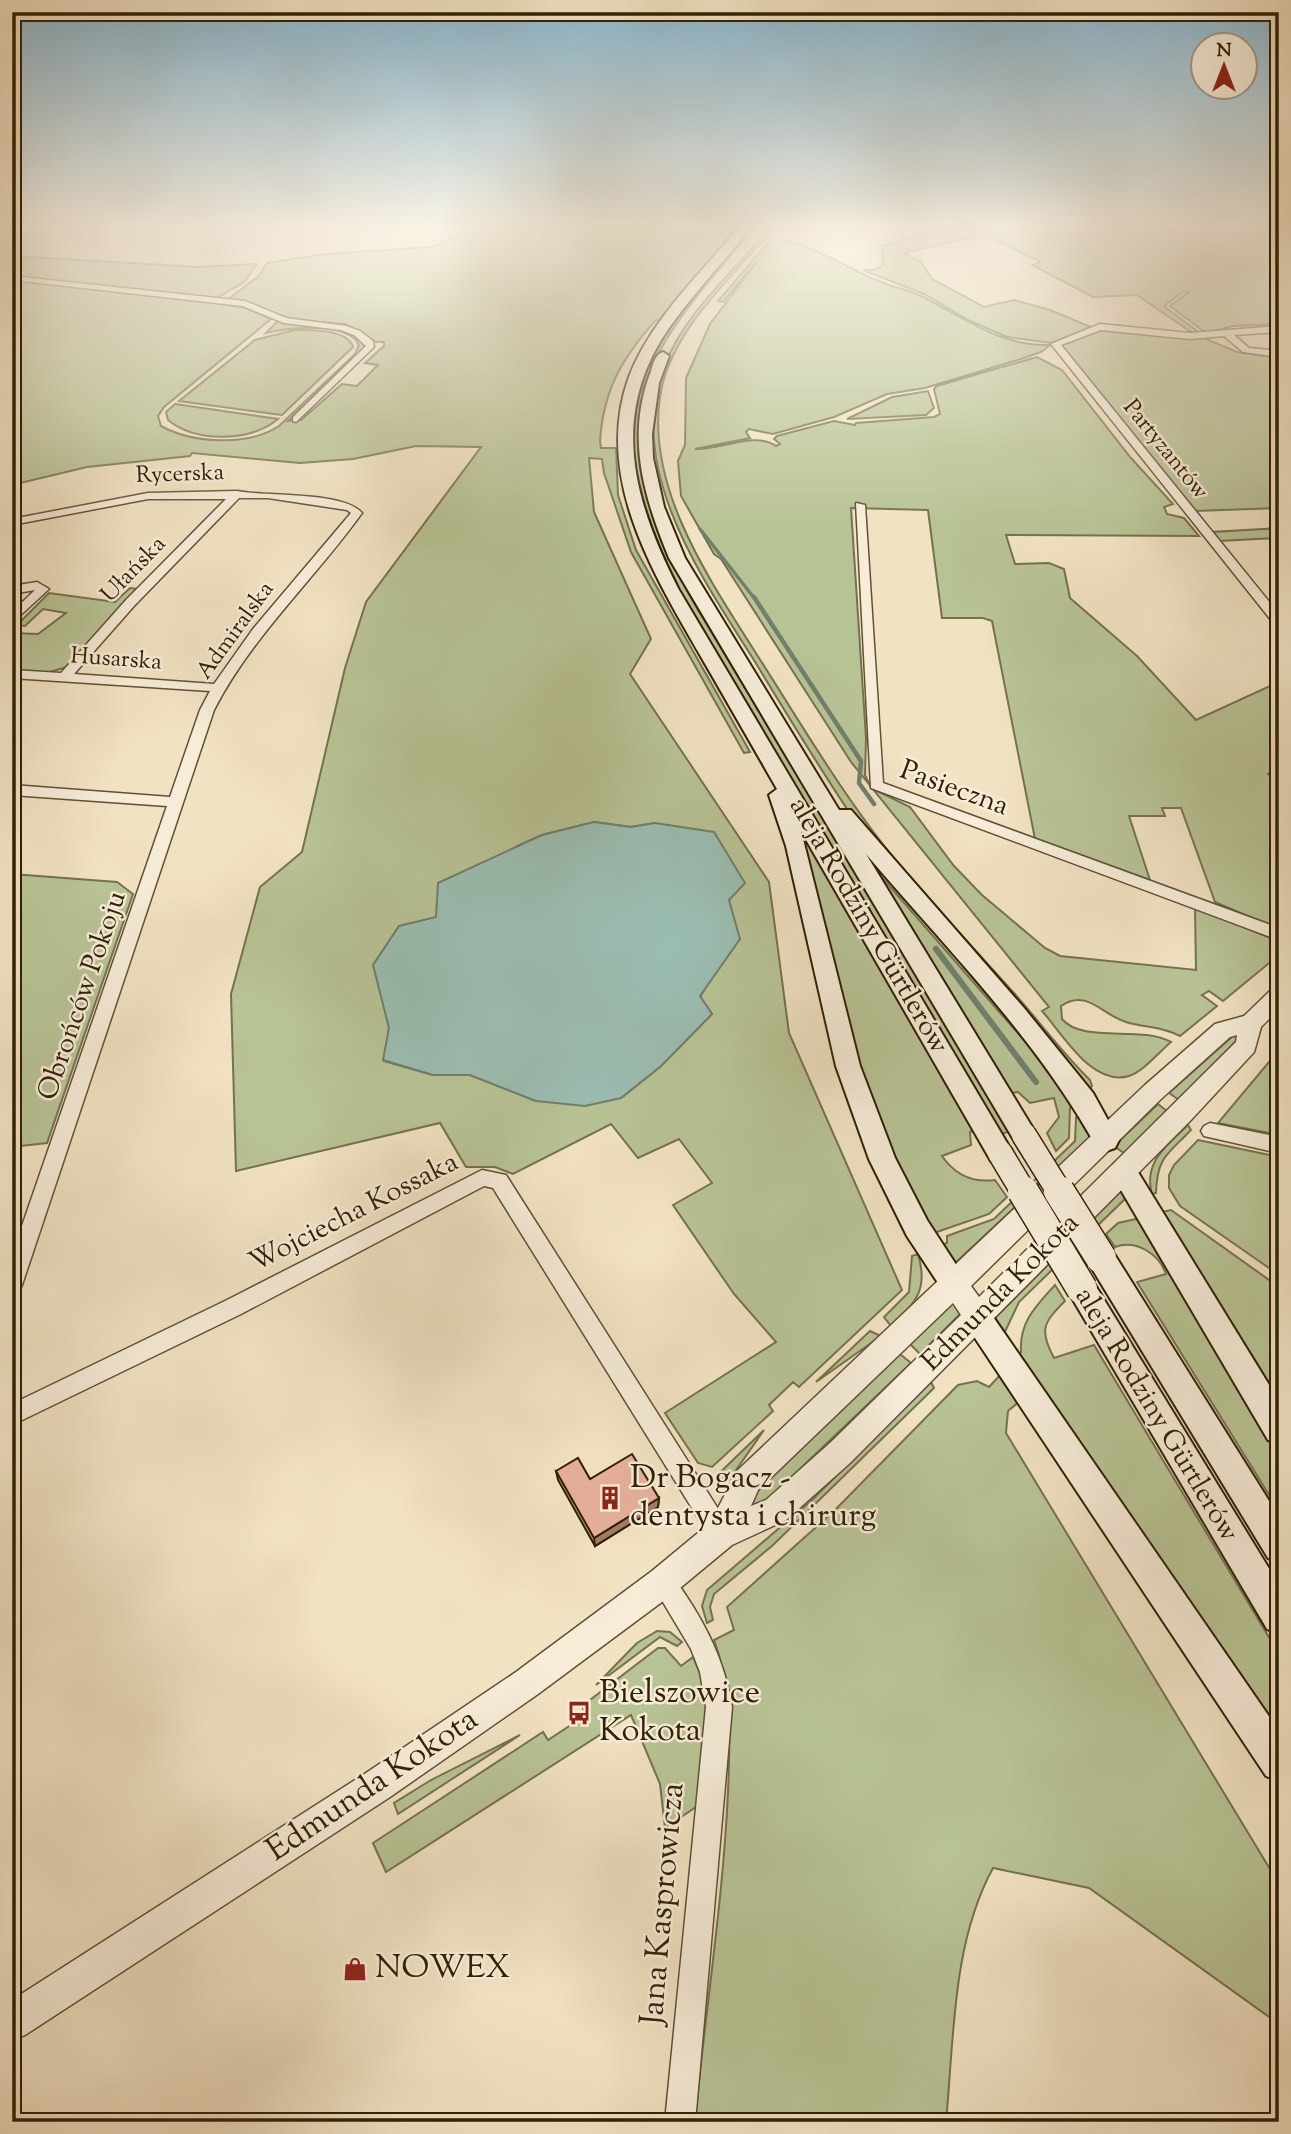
<svg xmlns="http://www.w3.org/2000/svg" width="1291" height="2134" font-family="'Sorts Mill Goudy',serif">
	<style>
		.green { fill: #b8c395; stroke: #74724d; stroke-width: 2; fill-rule: evenodd }
		.water { fill: #9bbeb2; stroke: #717f6d; stroke-width: 2 }
		.lines { fill: none; stroke-linecap: round; stroke-linejoin: round }
		.stream-far2 { stroke: #717f6d; stroke-width: 3.5 }
		.stream-far1 { stroke: #717f6d; stroke-width: 4.5 }
		.stream { stroke: #717f6d; stroke-width: 6 }
		.minor-casing { stroke: #615034; stroke-width: 3 }
		.tertiary-casing { stroke: #615034; stroke-width: 3 }
		.secondary-casing { stroke: #312005; stroke-width: 4 }
		.minor { fill: #f6ecd8; fill-rule: evenodd }
		.tertiary { fill: #f6ecd8; fill-rule: evenodd }
		.secondary { fill: #f6ecd8; fill-rule: evenodd }
		.secondary-bridge-far1-casing { stroke: #312005; stroke-width: 27; stroke-linecap: butt }
		.secondary-bridge-casing { stroke: #312005; stroke-width: 33; stroke-linecap: butt }
		.secondary-bridge-far1 { stroke: #f6ecd8; stroke-width: 24 }
		.secondary-bridge { stroke: #f6ecd8; stroke-width: 30 }
		.wall { fill: #c69784; stroke: #312005; stroke-width: 2 }
		.shaded-wall { fill: #a17b6c; stroke: #312005; stroke-width: 2 }
		.building { fill: #e6b09a; stroke: #312005; stroke-width: 2 }
		.labels { text-anchor: middle; dominant-baseline: central; stroke-width: 5; stroke-linejoin: round; paint-order: stroke }
		.far-street-label { font-size: 23px; fill: #312005; stroke: #f6ecd8 }
		.street-label { font-size: 28px; fill: #312005; stroke: #f6ecd8 }
		.near-poi-label { font-size: 33px; fill: #312005; stroke: #f6ecd8; text-anchor: start }
		.near-street-label { font-size: 33px; fill: #312005; stroke: #f6ecd8 }
	</style>
	<rect width="100%" height="100%" fill="#f1e2c3"/>
	<filter id="stains"><feTurbulence type="fractalNoise" baseFrequency=".00286" numOctaves="4"/><feColorMatrix values="0 0 0 0 .2 0 0 0 0 .09 0 0 0 0 .02 0 0 0 .5 -.17"/></filter>
	<radialGradient id="worn" r=".72"><stop offset=".6" stop-color="#630" stop-opacity="0"/><stop offset="1" stop-color="#630" stop-opacity=".3"/></radialGradient>
	<g class="green">
		<path d="M479 224H738L662 321 656 320C622 358 603 390 600 442L601 448H616L618 495 636 550 750 752 744 753 631 552 604 473 602 459 589 458 594 512 651 639 630 674 769 882 789 1033 902 1290 799 1387 793 1382 769 1405 773 1411 712 1467 698 1463 665 1413 776 1342 734 1294 673 1205 712 1183 679 1139 638 1158 611 1124 513 1174 495 1167H466L440 1123 236 1171 231 994 260 887 302 852 345 668 366 602 481 447 416 446 353 459 300 463 192 453 190 456 87 467 12 485V279L224 304 245 308 271 319 164 407 158 416 161 426C192 443 247 447 279 426L355 354 359 345C347 321 287 328 266 333L278 321C299 321 356 326 365 348L288 421 301 420 342 384 357 386 378 365 365 363 384 346V342H376L345 324 296 320 227 300 259 276 267 263 326 254 431 247C449 242 460 229 479 224ZM594 822 631 827 655 823 713 976 700 997 712 1014 661 1066 621 1098 536 1101 470 1075H433L384 1061 389 1028 384 1003 436 917 517 846 542 835Z"/>
		<path d="M753 224H757C724 265 685 305 659 352 611 437 652 528 695 605L1011 1131 1001 1134 672 578C633 500 614 421 660 340 684 299 722 261 753 224Z"/>
		<path d="M773 224H777C736 275 670 328 660 397 646 490 712 583 759 658 796 716 831 775 872 830 915 887 966 939 1014 993 1039 1021 1063 1054 1090 1080L1092 1086 1088 1090 871 840 847 809C816 762 786 713 757 665 705 582 624 470 664 367 685 311 736 270 773 224Z"/>
		<path d="M939 224H1041L1279 236V324L1233 326 1206 333 1170 306 1189 292 1184 291 1164 306 1201 334H1194L1137 295 1093 297 1032 265 1041 262 983 234 904 253 921 262 932 279 984 307 1014 300 1050 310 1091 327 1052 343 1007 337 968 320 924 294 863 270H874L883 265 882 246 929 233Z"/>
		<path d="M772 238C810 242 846 268 881 282 894 288 909 290 921 296 963 317 1001 347 1050 345L1041 352 1021 359 925 388 887 394 834 417 773 434 749 429 746 432 750 438 695 449C720 450 755 431 776 446L780 444 774 439 777 436 834 421 855 425 856 423 934 417 940 414 934 389 937 386 1037 357 1062 370 1131 458 1173 504 1164 507 1167 514 1184 518 1199 536 1006 535 1015 564 1049 563 1064 569 1070 598 1137 656 1196 720 1279 682V763L1268 774 1279 780V926L1275 928 1215 902 1181 808H1162L1165 816H1129L1150 880 1035 839 992 621 983 618H942L928 510 851 508 866 738 865 775 871 788 910 807 954 866 982 895 1045 948 1060 956 1196 970 1195 907 1273 939V944L1279 948V955L1223 1001 1209 991 1202 995 1217 1006 1180 1036C1161 1026 1145 1028 1126 1022 1102 1015 1087 988 1061 1006L1062 1019C1083 1044 1140 1025 1171 1042 1159 1052 1143 1072 1129 1076 1092 1087 1063 1034 1042 1011L1049 1007 851 762 721 559 714 554 681 496 678 461 685 445 686 378 710 324 758 260 723 302 718 301Z"/>
		<path d="M12 256 197 267 257 264 244 282 215 299 12 276Z"/>
		<path d="M1096 328 1199 336 1237 352 1279 358V508L1195 511 1055 344Z"/>
		<path d="M295 330C311 330 347 329 353 347L282 415 179 401 255 340Z"/>
		<path d="M928 391 934 408 926 415 847 419 892 397Z"/>
		<path d="M175 404 278 419C250 442 196 443 168 420L166 412Z"/>
		<path d="M1279 528V538L1219 541 1212 532Z"/>
		<path d="M130 588 137 589 67 667 46 673 12 670V633L38 634 66 613 43 609 25 626 17 625 49 593 115 602Z"/>
		<path d="M797 822 975 1130 970 1132 971 1145 942 1156C955 1175 972 1183 995 1180L1007 1197 989 1214 934 1233 900 1173 864 1083Z"/>
		<path d="M872 866 1050 1070 1073 1104 1070 1107 1069 1138 1056 1151 1047 1133 1059 1117 1054 1098 1030 1103 1018 1092 1012 1093Z"/>
		<path d="M12 874 117 882 133 894 47 1143 12 1147Z"/>
		<path d="M1234 1035 1239 1038 1179 1100 1169 1093Z"/>
		<path d="M1279 1050V1135L1218 1123Z"/>
		<path d="M1158 1104 1168 1112 1125 1154 1114 1146Z"/>
		<path d="M1080 1114 1094 1134 953 1265 941 1245 947 1243V1236L994 1219 1075 1141 1076 1117Z"/>
		<path d="M1188 1125 1191 1130C1167 1155 1157 1157 1156 1193L1152 1194C1143 1162 1167 1145 1188 1125Z"/>
		<path d="M1198 1140 1279 1157V1275L1180 1206 1169 1188V1175L1174 1165Z"/>
		<path d="M1121 1191 1128 1196 1019 1302 1003 1336 994 1319Z"/>
		<path d="M1171 1210 1279 1287V1412L1162 1212Z"/>
		<path d="M1141 1218 1279 1454V1511L1137 1282 1166 1274C1159 1254 1136 1239 1115 1247L1106 1234 1118 1223Z"/>
		<path d="M918 1254C929 1290 915 1303 891 1326L884 1317 909 1292 912 1256Z"/>
		<path d="M1055 1285 1065 1301C1043 1323 1039 1330 1054 1358L1094 1345 1279 1654V1742L1017 1357 1021 1352C1019 1322 1036 1306 1055 1285Z"/>
		<path d="M953 1302 963 1311 920 1354 910 1344Z"/>
		<path d="M870 1331 881 1336 816 1382Z"/>
		<path d="M900 1354 911 1363 758 1509 735 1513Z"/>
		<path d="M1001 1374 1020 1401 1008 1411 1006 1433 1279 1884V2024L1089 1888 993 1868C952 1943 954 2038 946 2122H695C705 2012 723 1903 728 1792 730 1740 733 1690 714 1640L734 1630 727 1607 834 1511 958 1385 977 1381 989 1387Z"/>
		<path d="M931 1382 934 1388 772 1546 714 1594 710 1607 713 1620 707 1623 702 1606 707 1590 812 1500Z"/>
		<path d="M764 1430 729 1480 709 1483Z"/>
		<path d="M657 1631 670 1632 682 1642 677 1646 660 1637 596 1685 637 1643Z"/>
		<path d="M658 1648H665L681 1666 693 1657C720 1713 707 1746 699 1805L665 1828 660 1784 631 1715 386 1872 373 1843 543 1732 548 1740 586 1715 582 1706Z"/>
		<path d="M520 1735 398 1814 394 1803 431 1780Z"/>
	</g>
	<path class="water" d="M594 822 631 827 655 823 714 832 745 883 729 900 740 939 700 996 712 1014 661 1066 621 1098 585 1106 536 1101 470 1075H433L383 1060 389 1028 373 965 399 926 436 917 438 883 542 835Z"/>
	<g class="lines">
		<path class="stream-far2" d="M700 529 755 599"/>
		<path class="stream-far1" d="M754 597 861 761 859 783 874 804"/>
		<path class="stream" d="M936 949 1036 1082"/>
		<g class="minor-casing">
			<g id="minor">
				<path d="M12 276 245 301 286 318 346 326 360 331 373 341 374 347 296 422 293 421V417L366 346 354 335 341 330 284 323 243 306 12 280Z"/>
				<path d="M1100 324 1190 333 1279 326V332L1234 335 1249 348 1279 351V357L1243 352 1224 336 1190 339 1101 330 1061 345 1279 614V626L1275 625 1051 344Z"/>
				<path d="M237 491C266 497 343 491 362 513 314 580 252 636 214 710L22 1285 19 1291 12 1294V1255L167 806 12 795V785L170 797 200 710 210 691 12 678V670L61 673 126 600 226 499H148L12 525V519L148 493ZM239 498H268L347 510 351 513 253 629 214 684 74 674 134 606Z"/>
				<path d="M856 503 865 505 883 783 1279 928V940L871 788Z"/>
				<path d="M37 582 49 589 12 623V612L35 590 12 594V586Z"/>
				<path d="M1210 1123 1279 1137V1153L1204 1136 1201 1131 1204 1126Z"/>
				<path d="M482 1170 506 1175 729 1526 733 1534 729 1542 721 1546 713 1542 493 1188 484 1186 241 1314 12 1425V1404L227 1300Z"/>
				<path d="M663 1570 671 1574C701 1615 724 1656 732 1707L695 2122H665L706 1707 700 1672 691 1649 651 1582 655 1574Z"/>
			</g>
		</g>
		<g class="tertiary-casing">
			<path id="tertiary" d="M1279 988V1009L1261 1027 1254 1052 1191 1120 850 1463 786 1520 732 1545 674 1593 538 1694 390 1797 25 2035 12 2041V2000L366 1773 516 1672 652 1571 710 1523 738 1470 1145 1085 1215 1024 1244 1016 1271 990ZM1237 1035 1236 1042 979 1297 971 1286 1161 1099 1230 1037ZM953 1303 961 1315 830 1443 766 1500 751 1506 758 1490Z"/>
		</g>
		<g class="secondary-casing">
			<g id="secondary">
				<path d="M742 224H753C726 260 695 291 669 328 608 416 634 502 679 590L1013 1153 1009 1161 1000 1164 991 1161 801 831 860 1066 895 1158 927 1220 968 1283 964 1292 954 1296 944 1292 907 1236 869 1159 836 1066 786 846 769 795 777 789C752 745 726 700 700 655 653 573 593 476 629 377 651 319 703 271 742 224Z"/>
				<path d="M663 352 669 356 659 383 652 434 653 458 664 507 685 558 839 810H851L1024 1008 1093 1093 1119 1140 1115 1148 1106 1151 1097 1148C1039 1041 944 946 866 854L1037 1135 1033 1142 1024 1146 1015 1142 669 558C644 498 626 437 650 374 653 366 654 355 663 352Z"/>
				<path d="M1124 1161 1133 1164 1279 1401V1444L1268 1440 1115 1180 1111 1172 1115 1164Z"/>
				<path d="M1101 1246 1111 1249 1279 1517V1563L1268 1558 1091 1267 1087 1258 1091 1249Z"/>
				<path d="M1082 1276 1092 1280 1279 1585V1634L1267 1629 1072 1298 1068 1289 1072 1280Z"/>
				<path d="M977 1304 987 1308 1279 1731V1781L1266 1776 967 1326 963 1317 967 1308Z"/>
			</g>
		</g>
		<use href="#minor" class="minor"/>
		<use href="#tertiary" class="tertiary"/>
		<use href="#secondary" class="secondary"/>
		<g class="secondary-bridge-far1-casing">
			<g id="secondary-bridge-far1">
				<path d="M1024 1135 1060 1193"/>
				<path d="M1000 1153 1024 1193"/>
			</g>
		</g>
		<g class="secondary-bridge-casing">
			<g id="secondary-bridge">
				<path d="M1023 1191 1082 1289"/>
				<path d="M1059 1191 1101 1258"/>
			</g>
		</g>
		<use href="#secondary-bridge-far1" class="secondary-bridge-far1"/>
		<use href="#secondary-bridge" class="secondary-bridge"/>
	</g>
	<g class="wall">
		<path d="M1279 758V771L1273 769Z"/>
		<path d="M556 1471 659 1498 658 1507 595 1546 558 1480Z"/>
	</g>
	<path class="shaded-wall" d="M659 1498 658 1507 595 1546 594 1538Z"/>
	<path class="building" d="M632 1454 659 1498 594 1538 556 1471 578 1458 590 1479Z"/>
	<linearGradient id="sky" x2="0" y2="1"><stop stop-color="#89b8d2"/><stop offset="0.43" stop-color="#f9f2e4"/><stop offset="1" stop-color="#f9f2e4" stop-opacity="0"/></linearGradient>
	<rect width="1291" height="523" fill="url(#sky)"/>
	<defs>
		<g id="building-bare" transform="scale(1.89)"><path d="M-4-6H4V6H1V3H-1V6H-4ZM-2.5-4.3h1.7v1.8h-1.7ZM.8-4.3h1.7v1.8H.8ZM-2.5-1h1.7V.8h-1.7ZM.8-1h1.7V.8H.8Z" fill="#8f2418" stroke="#f6ecd8" stroke-width="2.5" paint-order="stroke"/></g>
		<g id="bus-bare" transform="scale(1.89)"><path d="M-5-6H5V4H4V6H2V4H-2V6H-4V4H-5ZM-3.5-4V0h7V-4ZM-3.5 1.2v1.5H-2V1.2ZM2 1.2v1.5H3.5V1.2Z" fill="#8f2418" stroke="#f6ecd8" stroke-width="2.5" paint-order="stroke"/></g>
		<g id="shop-bare" transform="scale(1.89)"><path d="M-5-2.5h2.3a2.7 3.5 0 0 1 5.4 0H5L5.5 6h-11ZM-1.5-2.5h3a1.5 2.3 0 0 0-3 0Z" fill="#8f2418" stroke="#f6ecd8" stroke-width="2.5" paint-order="stroke"/></g>
	</defs>
	<g fill-rule="evenodd">
		<use href="#building-bare" x="610" y="1498"/>
		<use href="#bus-bare" x="579" y="1713"/>
		<use href="#shop-bare" x="355" y="1969"/>
	</g>
	<g class="labels">
		<g class="far-street-label">
			<text transform="translate(1165 450) rotate(51)">Partyzantów</text>
			<text transform="translate(180 475) rotate(-2)">Rycerska</text>
			<text transform="translate(134 570) rotate(-46)">Ułańska</text>
			<text transform="translate(236 631) rotate(-54)">Admiralska</text>
			<text transform="translate(116 660) rotate(4)">Husarska</text>
		</g>
		<g class="street-label">
			<text transform="translate(954 789) rotate(20)">Pasieczna</text>
			<text transform="translate(868 926) rotate(60)">aleja Rodziny Gürtlerów</text>
			<text transform="translate(83 996) rotate(-71)">Obrońców Pokoju</text>
			<text transform="translate(354 1213) rotate(-27)">Wojciecha Kossaka</text>
			<text transform="translate(1001 1293) rotate(-45)">Edmunda Kokota</text>
			<text transform="translate(1156 1415) rotate(59)">aleja Rodziny Gürtlerów</text>
		</g>
		<g class="near-poi-label">
			<text x="630" y="1479">Dr Bogacz -<tspan x="630" dy="38">dentysta i chirurg</tspan></text>
			<text x="599" y="1694">Bielszowice<tspan x="599" dy="38">Kokota</tspan></text>
			<text x="375" y="1969">NOWEX</text>
		</g>
		<g class="near-street-label">
			<text transform="translate(373 1786) rotate(-34)">Edmunda Kokota</text>
			<text transform="translate(664 1904) rotate(-85)">Jana Kasprowicza</text>
		</g>
	</g>
	<rect width="1291" height="2134" fill="none" stroke="#f1e2c3" stroke-width="42"/>
	<rect x="14" y="14" width="1263" height="2106" fill="none" stroke="#312005" stroke-width="3.5"/>
	<rect x="21" y="21" width="1249" height="2092" fill="none" stroke="#312005" stroke-width="2"/>
	<g transform="translate(1224 66)"><circle r="33" fill="#f6ecd8" stroke="#a79a84" stroke-width="2"/>
	<path d="M0-5L12 26L0 18L-12 26Z" fill="#8f2418"/>
	<text y="-10" font-size="19" font-weight="bold" text-anchor="middle" fill="#312005">N</text>
	</g>
	<rect width="100%" height="100%" filter="url(#stains)"/>
	<rect width="100%" height="100%" fill="url(#worn)"/>
</svg>
